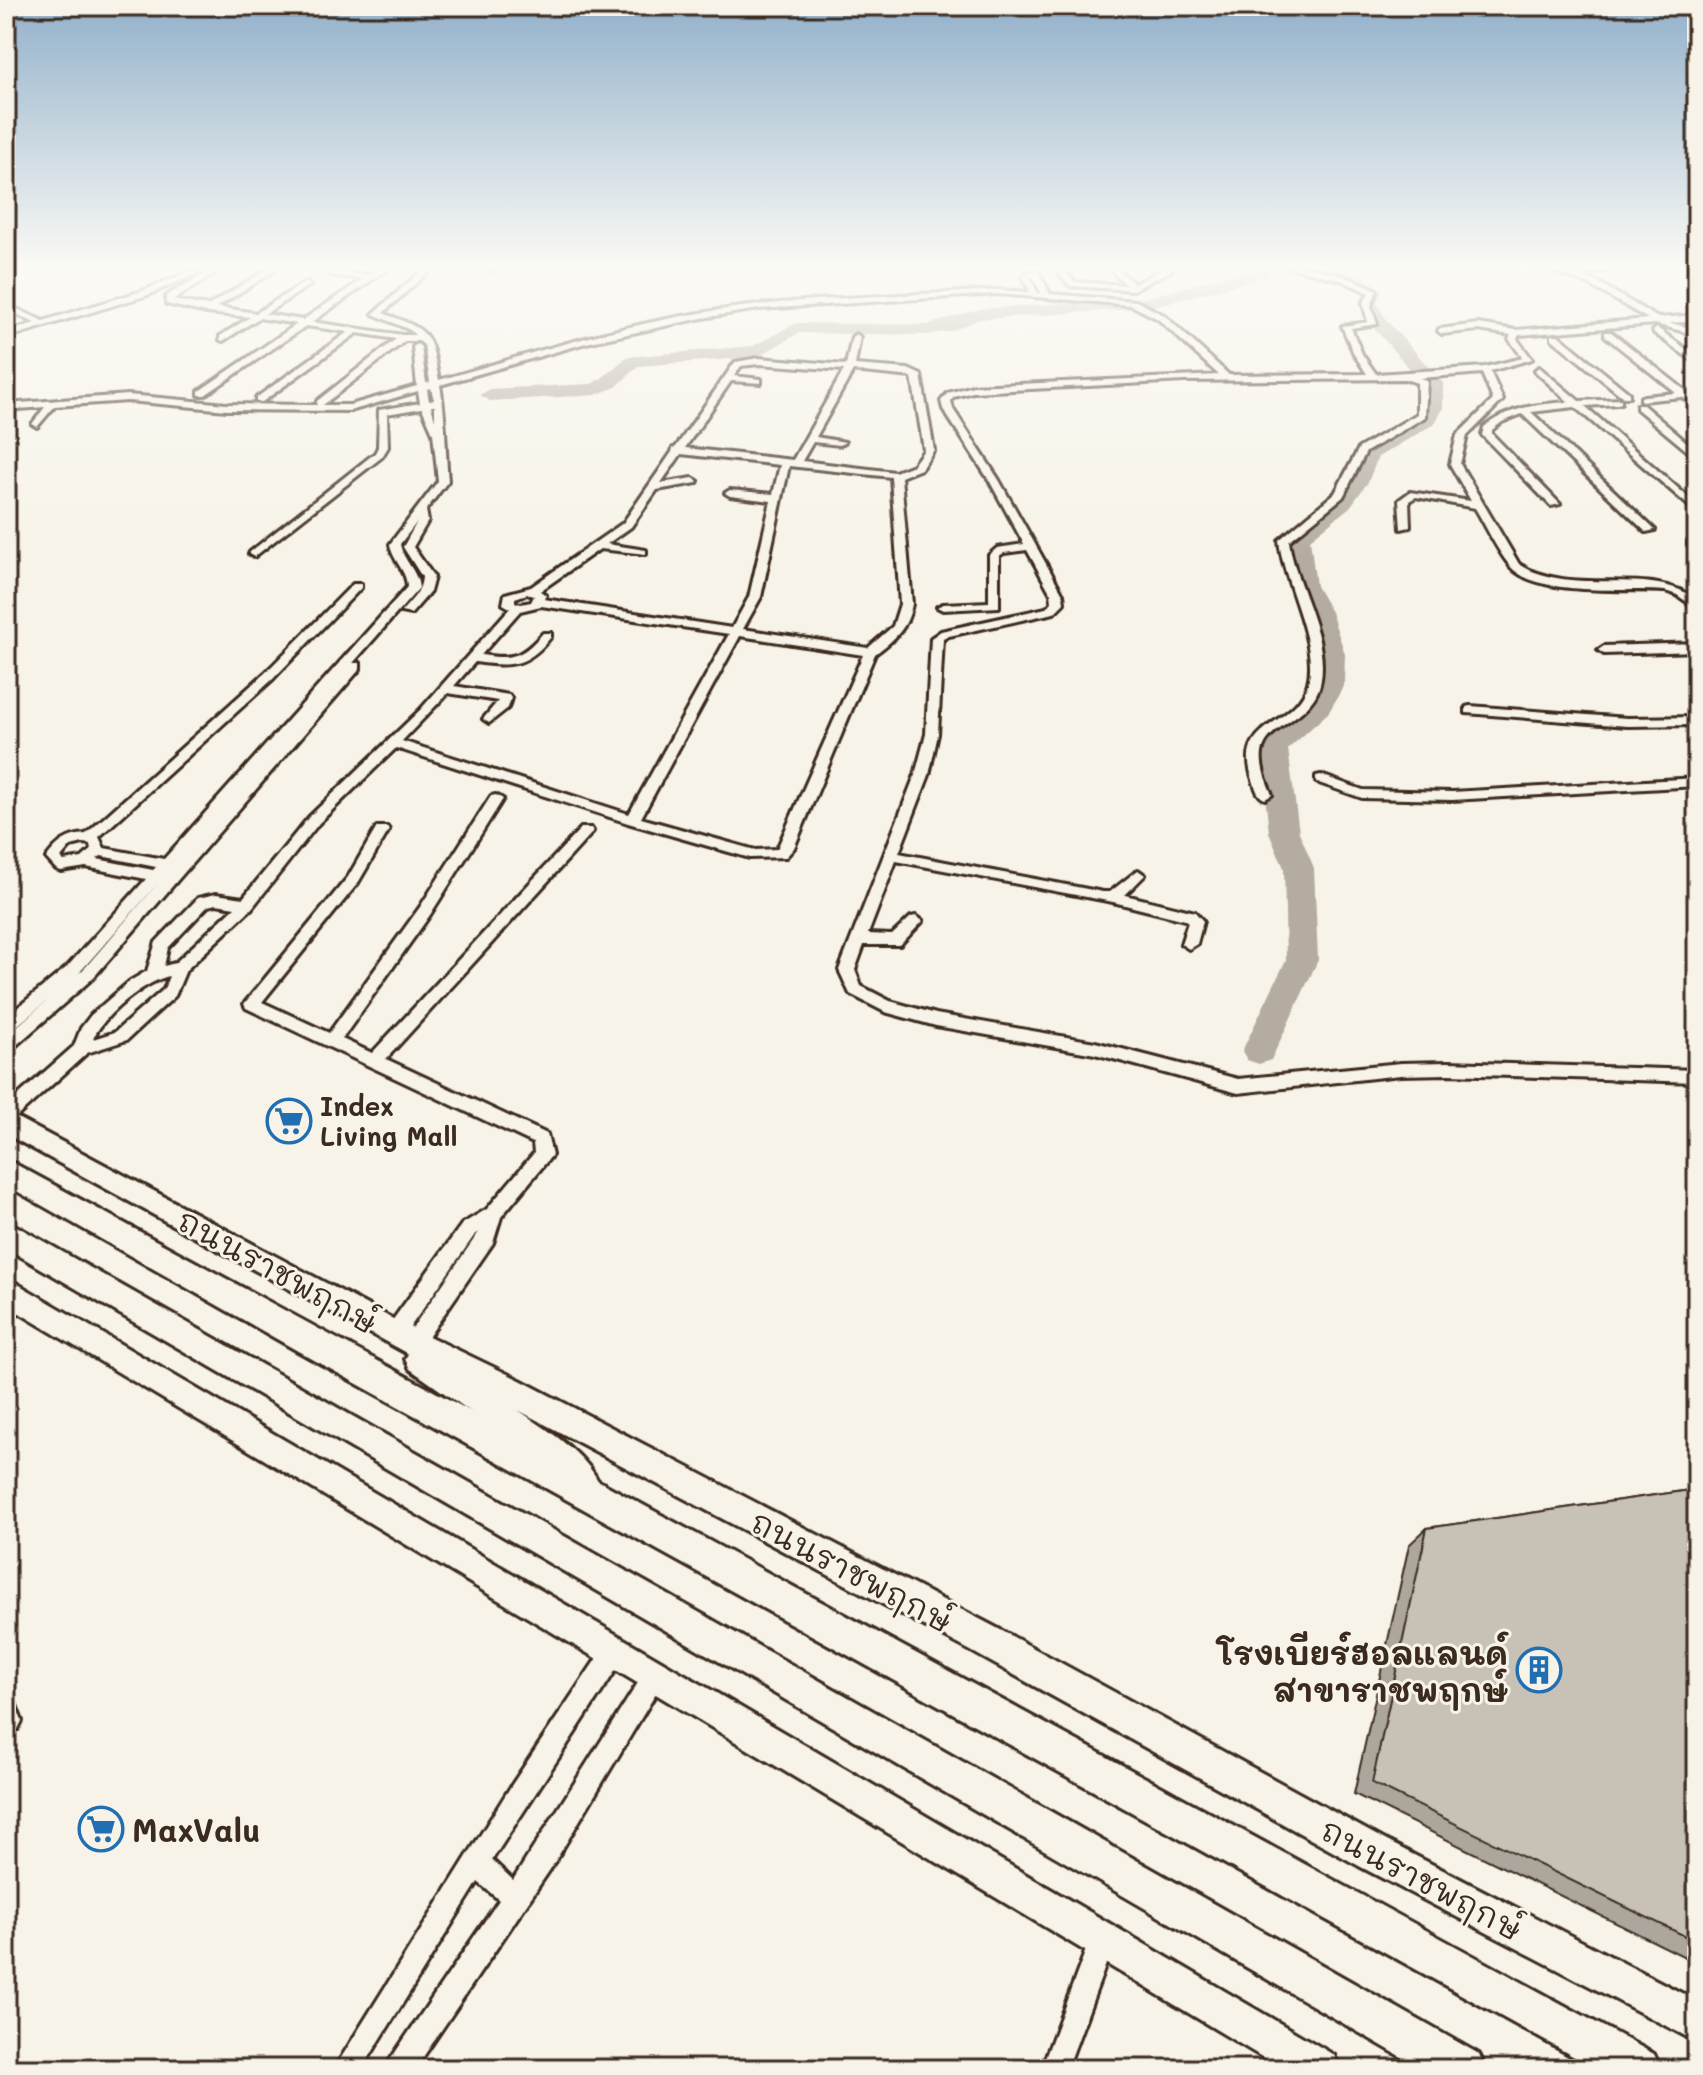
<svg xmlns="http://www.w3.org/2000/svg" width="1703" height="2075" font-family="Mali,'Playpen Sans Thai',sans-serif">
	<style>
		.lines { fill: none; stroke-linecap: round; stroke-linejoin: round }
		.river { fill: #b4aca0; fill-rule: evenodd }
		.street-casing { stroke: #3b2a1e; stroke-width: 6 }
		.secondary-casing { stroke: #3b2a1e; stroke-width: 6 }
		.primary-casing { stroke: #3b2a1e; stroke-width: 6 }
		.street { fill: #f7f3e8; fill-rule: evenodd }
		.secondary { fill: #f7f3e8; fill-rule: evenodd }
		.primary { fill: #f7f3e8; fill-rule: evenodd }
		.wall { fill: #aca69d; stroke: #3b2a1e; stroke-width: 2 }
		.building { fill: #c8c1b6; stroke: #3b2a1e; stroke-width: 2 }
		.labels { text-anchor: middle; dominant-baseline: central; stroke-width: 6; stroke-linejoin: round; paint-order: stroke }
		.poi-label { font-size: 26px; font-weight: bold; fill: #3b2a1e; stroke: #f7f3e8; text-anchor: start }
		.near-street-label { font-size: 32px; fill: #3b2a1e; stroke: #f7f3e8 }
		.near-poi-label { font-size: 32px; font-weight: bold; fill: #3b2a1e; stroke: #f7f3e8; text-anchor: end }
	</style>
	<rect width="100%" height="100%" fill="#f7f3e8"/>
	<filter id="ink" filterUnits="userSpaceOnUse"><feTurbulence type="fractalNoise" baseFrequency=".0125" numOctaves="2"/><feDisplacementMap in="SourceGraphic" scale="16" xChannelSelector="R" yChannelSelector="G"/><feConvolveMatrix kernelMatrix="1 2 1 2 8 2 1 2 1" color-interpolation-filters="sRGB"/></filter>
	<g filter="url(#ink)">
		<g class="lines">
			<g class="river">
				<path d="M1261 266H1282L1265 277 1147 308 980 319 951 331 927 335 799 333 757 357 638 366 616 387 595 395 490 401 480 395 490 389 591 384 602 378 627 357 753 346 796 323 927 325 980 309 1146 298Z"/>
				<path d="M1284 266C1312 264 1361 269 1382 291L1377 303 1387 321 1443 383V409L1434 424 1378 457 1368 482 1350 507 1310 539 1316 586 1331 612 1345 654 1344 685 1329 712 1288 749 1299 832 1314 868 1318 960 1271 1060 1259 1064 1247 1060 1242 1051 1286 960 1284 868 1269 832 1260 748 1281 723 1309 702 1318 685 1319 654 1307 612 1292 586 1287 537 1334 498 1346 482 1362 450 1419 416 1423 409V384L1373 327 1359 303 1364 293 1347 285 1286 270Z"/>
			</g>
			<g class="street-casing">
				<g id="street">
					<path d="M217 266H226L173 300 208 306 271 267 274 271 217 307 256 313 307 281 310 285 265 314 303 320 363 279 331 275V271L369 275 383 266H392L312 322 403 335H415L410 330 373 314 427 266H435L383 313C430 331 430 331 439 380 527 355 615 326 706 312 802 297 901 296 998 290L1030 292 1022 276 1030 271 1039 273 1050 294 1136 301 1164 315 1229 375 1367 374 1354 354 1342 326 1368 322 1363 303 1369 293 1341 280 1287 266C1319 266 1349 277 1377 290L1371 306 1377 324 1351 328 1362 354 1376 374 1485 367 1523 358 1509 339 1511 335 1478 330 1442 334 1438 331 1439 329 1478 324 1516 330 1648 319 1588 284 1539 266H1550L1570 272 1631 266 1627 268 1579 275 1594 280 1658 318 1697 315V321L1669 323 1697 329V335L1655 324 1519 335 1517 339 1532 359 1490 371 1503 400 1467 436 1460 464 1519 564C1575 599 1650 563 1697 600V609L1677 595 1665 591C1628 588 1535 597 1510 566 1496 549 1486 526 1475 508L1416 497 1409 501 1410 527 1401 529 1399 500 1410 492 1471 501 1450 464 1457 435 1493 400 1482 373 1420 378 1427 381 1425 417 1366 452 1343 497 1289 541C1295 587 1328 632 1321 679 1316 719 1265 724 1262 753 1260 768 1267 782 1272 795L1265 799C1257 796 1256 788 1253 780 1232 721 1297 727 1308 683 1319 643 1283 583 1279 540L1335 493 1359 448 1417 414V383L1405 379 1184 381 973 392 954 397 951 401 953 409 999 480 1063 594 1064 603 1054 613 949 636 943 639 938 734 929 775 899 853 1103 892H1110L1138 870 1145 875 1125 895 1195 912 1203 921 1197 944 1189 949 1181 944 1188 922 1185 920 1113 902 896 861 868 934 892 935 911 917 916 916 923 921 900 945H864L855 970 861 986 890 1001 936 1014 1095 1042 1238 1079 1401 1063 1448 1062 1697 1070V1082L1448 1074 1401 1075 1238 1093 1095 1054 936 1026 885 1012 850 994 839 970 915 775 926 734 931 638 941 631 1046 608 1052 602 1051 594 1027 550 1004 553 999 556V607L943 610 937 607 943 604 989 602V555L997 548 1024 544 989 480 943 409 941 401 948 393 973 386 1219 375 1158 319 1131 305 998 294 759 309 702 318 586 343 440 385C446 417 445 448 448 481L426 510 428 521 413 547 434 577 430 592 411 614 401 612C411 600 421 593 422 577L403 547 417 522 400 544C403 561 418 571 419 588L353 663H360V669L93 978 12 1049 6 1051V1036L49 999 12 1030 6 1032V1017L67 967 146 879 86 867 61 871 56 869 46 858C57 843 67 835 86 834L265 673 353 584H361V588L273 679 99 837 104 848 164 859 407 587C407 570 392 561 390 544L438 481 433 433 422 408 387 414 388 447 382 457 254 557 249 554 250 552 375 453 378 447 379 410 420 403 418 391 350 411 227 410 128 401 55 406 37 427 32 424 45 407 6 410V404L128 395 227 404 317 405V401L396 339 357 333 262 402H256V398L348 332 306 326 205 395H199V391L297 324 259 318 223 341 220 340V336L250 317 207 313 166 304V296ZM1030 277H1033L1041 293H1038ZM405 341H419L424 345 430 382 426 383 421 347 417 344 413 347 417 386 350 405H323ZM431 388 434 400 429 401 427 389ZM431 406H435V420ZM83 843 90 844 91 850 82 858 64 861 61 858 71 846ZM101 856 156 867 153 870 97 859ZM160 881 83 970 79 973Z"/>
					<path d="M495 266H503L495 271 491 269Z"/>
					<path d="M1053 266H1061L1075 282 1126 285 1107 266H1115L1134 284 1163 269 1160 266H1168L1172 270 1133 290 1070 286Z"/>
					<path d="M191 271 198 273 148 295 6 338V332L35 323 6 309V304L43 321 142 291Z"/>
					<path d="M1657 328 1697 357V364L1654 333 1653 331Z"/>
					<path d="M1605 332H1611L1686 391 1690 392 1697 400V408L1682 397 1641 401V397L1644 396 1676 393 1605 336Z"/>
					<path d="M856 334 860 337 855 365 908 369 921 375 934 450 921 469 901 477 912 604C908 628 894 640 875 654L794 848 786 857 750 858 628 823 396 748 319 823 252 908 186 970 175 996 127 1040 87 1053 12 1121 6 1123V1106L74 1046 81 1028 91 1015 130 981 147 971 156 942 198 898 216 894 243 898 309 817 420 710 510 608 503 604 505 594 531 587 623 523 672 452 673 448 676 447 735 362 759 358 846 365 852 337ZM759 364 844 370 793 460 685 448 731 381 761 383V379L734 376 741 366ZM853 371 912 377 924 450 913 465 895 472 802 461 813 442 840 445 845 442 816 437ZM681 454 780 465 773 494 730 490 725 493 730 496 771 501 749 597 732 628 544 599 546 595 540 591 600 549 646 554V550L607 544 631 527 657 490 697 483 698 481 693 478 661 483ZM789 466 891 477 900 604 893 626 868 648 743 629 761 597ZM527 594 534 596 531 602 521 604 515 602V598ZM541 606 729 634 629 814 402 741 448 693 498 701 483 719 489 723 508 708 511 698 509 695 454 686 475 662C511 667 527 667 551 637V633H543C522 657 513 660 481 655L520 611ZM740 636 863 655 777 849 755 850 641 818ZM216 904 235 907 175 963 164 966 168 948 208 906ZM169 976 164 989 115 1032 93 1039C103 1015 144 982 169 976Z"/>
					<path d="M1552 335H1558L1629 393V397H1623L1552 339Z"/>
					<path d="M1539 367 1579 401 1621 399V403L1618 404 1585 406 1697 505V513L1575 407 1531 412 1655 530 1646 532 1522 414 1502 422 1492 430V434L1560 504 1551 506 1482 435 1484 427C1509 407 1538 404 1569 402L1536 372 1535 370Z"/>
					<path d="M1637 405H1643L1697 451V459L1637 409Z"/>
					<path d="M1688 541 1697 542V550L1688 545Z"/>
					<path d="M1697 643V651L1604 654 1598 650 1604 646Z"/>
					<path d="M1470 706 1627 718 1697 717V725L1627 726 1466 713V707Z"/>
					<path d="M1321 775 1363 790 1452 792 1697 778V786L1452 800 1362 798 1316 782V776Z"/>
					<path d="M496 795 503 799 430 915 342 1039 372 1053 581 828H591L593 831 591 834 386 1059 547 1134 552 1155 501 1217 493 1243 420 1349 413 1352 406 1349 403 1343 406 1337 479 1232 474 1236 401 1340 394 1343 387 1340 384 1334 387 1328 462 1224 487 1209 534 1153 533 1143 246 1008 244 1004 348 877 377 827H387L389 830 358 883 262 1002 329 1033 420 907 491 796Z"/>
					<path d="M615 1640 623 1643 626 1651 623 1659 492 1860 513 1880 648 1667 656 1664 664 1667 667 1675 551 1868 415 2069H386L390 2060 499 1900 478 1882 362 2069H334L511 1786 607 1643Z"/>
					<path d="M6 1696 14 1700 22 1721 18 1729 10 1733 6 1731Z"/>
					<path d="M1102 1927 1111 1931 1115 1940 1067 2069H1041L1093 1931Z"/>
				</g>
			</g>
			<g class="secondary-casing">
				<g id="secondary">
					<path d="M6 1112 395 1320 520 1380 995 1627 1385 1840 1697 2001V2042L1359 1866 971 1651 518 1410C546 1429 586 1453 600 1485L595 1496 584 1500 573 1496 534 1456 410 1369 405 1359 408 1354 6 1134Z"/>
					<path d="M6 1277 1334 2055 1340 2069H1282L6 1305Z"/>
				</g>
			</g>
			<g class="primary-casing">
				<g id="primary">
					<path d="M6 1159 1654 2054 1661 2069H1596L296 1350 6 1185Z"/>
					<path d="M6 1220 1479 2054 1486 2069H1422L6 1248Z"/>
				</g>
			</g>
			<use href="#street" class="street"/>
			<use href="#secondary" class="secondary"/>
			<use href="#primary" class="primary"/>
		</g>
		<path class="wall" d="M1697 1489V1963L1354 1794 1409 1545 1427 1528Z"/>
		<path class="building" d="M1697 1489V1942L1372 1783 1427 1528Z"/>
	</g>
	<linearGradient id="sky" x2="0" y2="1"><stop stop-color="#93b1cb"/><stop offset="0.48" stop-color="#fbfaf5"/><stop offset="1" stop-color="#fbfaf5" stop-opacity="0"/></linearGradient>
	<rect width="1703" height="556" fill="url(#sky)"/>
	<defs>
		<g id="supermarket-ring" transform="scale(2.3)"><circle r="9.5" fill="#f7f3e8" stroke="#1f6fb2" stroke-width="1.5"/><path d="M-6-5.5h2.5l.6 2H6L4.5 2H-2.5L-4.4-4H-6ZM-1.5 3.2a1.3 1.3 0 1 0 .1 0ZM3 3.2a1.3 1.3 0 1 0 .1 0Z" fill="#1f6fb2"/></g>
		<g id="building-ring" transform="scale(2.3)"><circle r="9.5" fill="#f7f3e8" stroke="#1f6fb2" stroke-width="1.5"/><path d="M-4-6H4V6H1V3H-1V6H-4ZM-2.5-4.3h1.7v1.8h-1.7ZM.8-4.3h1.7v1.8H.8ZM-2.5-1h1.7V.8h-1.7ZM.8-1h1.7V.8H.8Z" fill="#1f6fb2"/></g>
	</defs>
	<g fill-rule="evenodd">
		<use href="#supermarket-ring" x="289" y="1121"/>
		<use href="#building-ring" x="1539" y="1670"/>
		<use href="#supermarket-ring" x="101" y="1829"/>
	</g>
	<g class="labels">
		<g class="poi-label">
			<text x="320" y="1106">Index<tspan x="320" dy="30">Living Mall</tspan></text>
		</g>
		<g class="near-street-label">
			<text transform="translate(278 1270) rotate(29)">ถนนราชพฤกษ์</text>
			<text transform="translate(852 1570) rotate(28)">ถนนราชพฤกษ์</text>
			<text transform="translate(1422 1878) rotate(28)">ถนนราชพฤกษ์</text>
		</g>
		<g class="near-poi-label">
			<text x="1508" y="1652">โรงเบียร์ฮอลแลนด์<tspan x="1508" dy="37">สาขาราชพฤกษ์</tspan></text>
			<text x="132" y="1829" text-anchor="start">MaxValu</text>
		</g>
	</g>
	<rect width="1703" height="2075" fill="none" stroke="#f7f3e8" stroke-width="32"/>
	<rect x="16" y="16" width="1671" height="2043" fill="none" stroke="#3b2a1e" stroke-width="3" filter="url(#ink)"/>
</svg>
